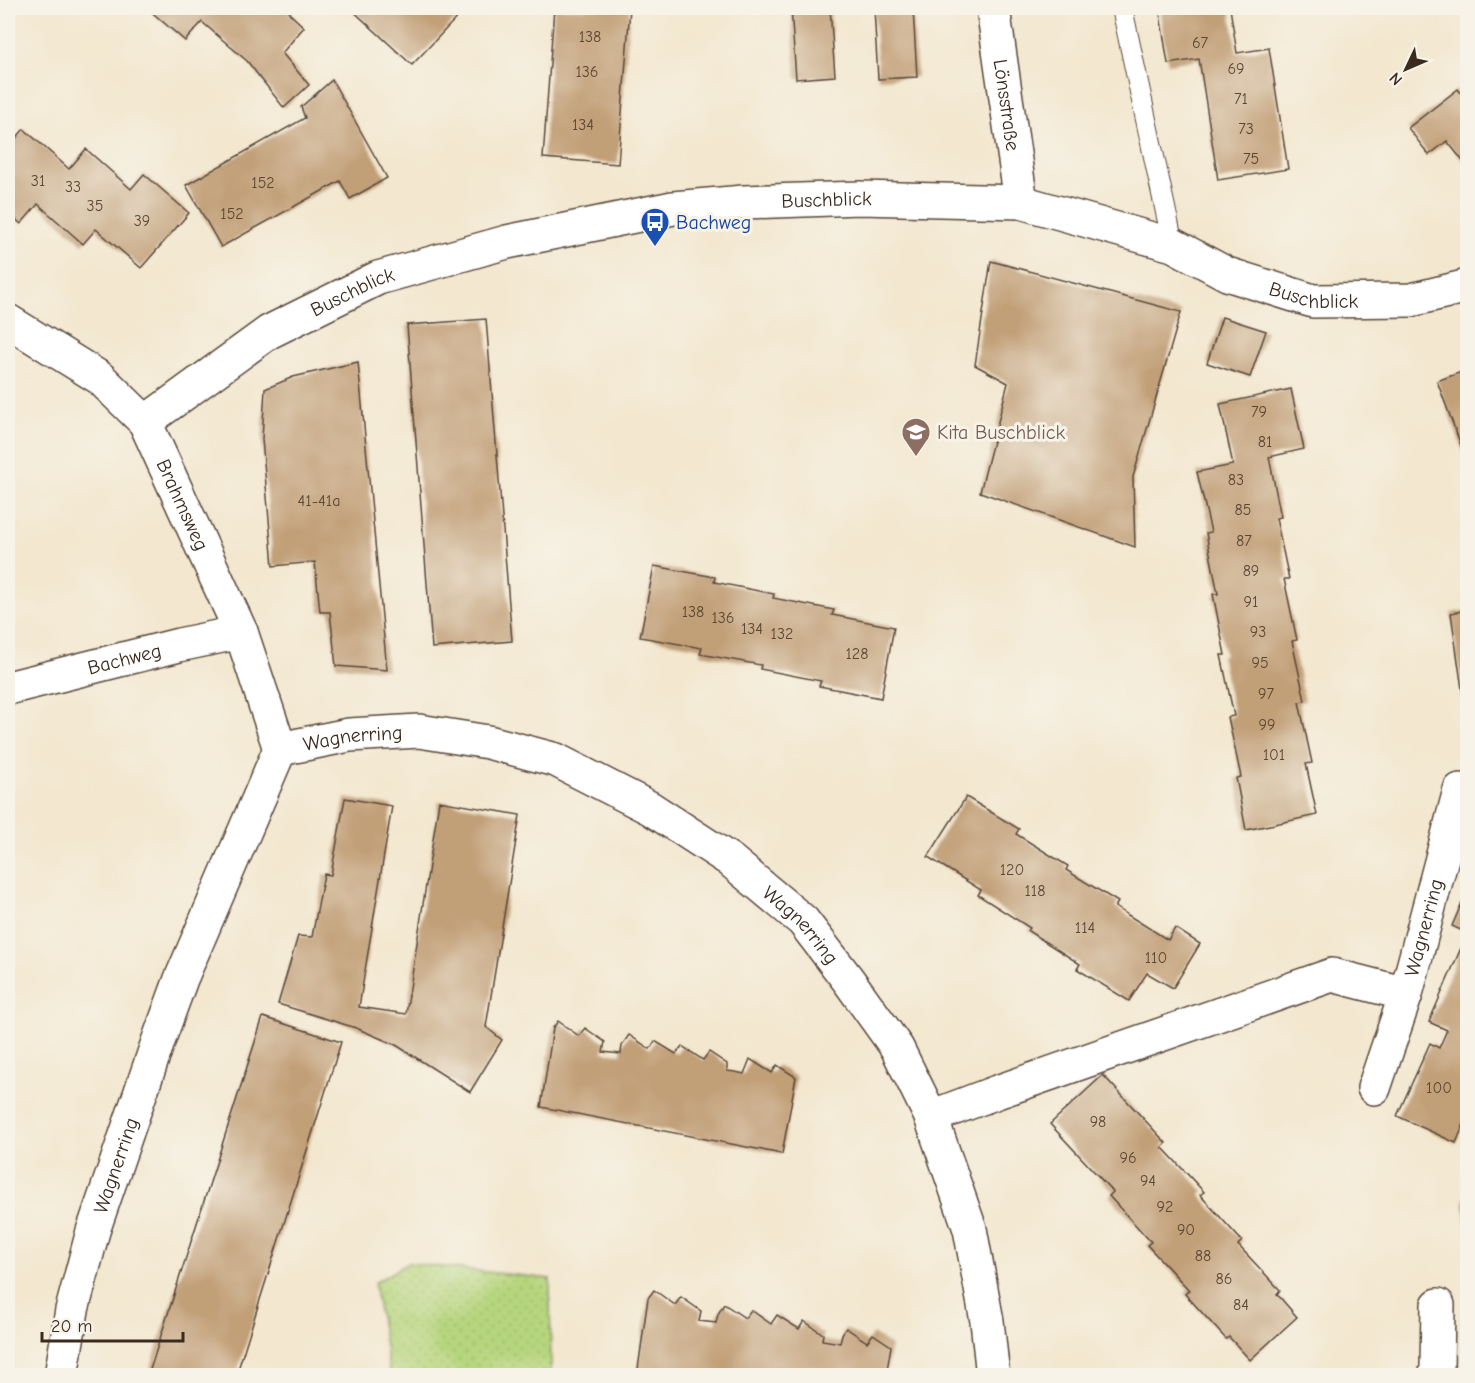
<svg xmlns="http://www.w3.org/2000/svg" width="1475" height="1383" font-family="'Comic Neue',sans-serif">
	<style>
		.grass { fill: url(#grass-dots); stroke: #78804e; stroke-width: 1.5 }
		.building { fill: #c19f77 }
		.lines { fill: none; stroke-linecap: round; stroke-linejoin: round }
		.lane-casing { stroke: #574639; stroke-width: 22 }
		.street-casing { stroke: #574639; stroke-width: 36 }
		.lane { stroke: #fff; stroke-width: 20 }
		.street { stroke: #fff; stroke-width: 33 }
		.labels { text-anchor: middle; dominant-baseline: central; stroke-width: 6; stroke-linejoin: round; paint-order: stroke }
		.number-label { font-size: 16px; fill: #5c4734 }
		.street-label { font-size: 20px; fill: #3b2a1e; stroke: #f7f3e8 }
		.transit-label { font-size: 20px; fill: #164399; stroke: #f7f3e8; text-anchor: start }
		.education-label { font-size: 20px; fill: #785e54; stroke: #f7f3e8; text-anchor: start }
	</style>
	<defs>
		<pattern id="grass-dots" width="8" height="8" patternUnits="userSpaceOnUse" patternTransform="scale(1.5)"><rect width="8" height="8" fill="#b6d57d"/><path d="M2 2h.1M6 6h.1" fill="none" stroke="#9db76c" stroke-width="1.8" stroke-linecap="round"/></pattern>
	</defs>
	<rect width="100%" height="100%" fill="#f7f3e8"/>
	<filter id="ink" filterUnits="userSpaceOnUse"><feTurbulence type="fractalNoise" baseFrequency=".0167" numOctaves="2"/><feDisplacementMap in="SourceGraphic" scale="12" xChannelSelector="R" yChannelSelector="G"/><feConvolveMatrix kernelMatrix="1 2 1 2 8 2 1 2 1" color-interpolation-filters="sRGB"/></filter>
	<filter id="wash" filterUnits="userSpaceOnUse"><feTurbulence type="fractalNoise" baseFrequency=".008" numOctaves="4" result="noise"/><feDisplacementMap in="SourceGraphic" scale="24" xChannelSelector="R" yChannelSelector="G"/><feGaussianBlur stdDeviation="1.35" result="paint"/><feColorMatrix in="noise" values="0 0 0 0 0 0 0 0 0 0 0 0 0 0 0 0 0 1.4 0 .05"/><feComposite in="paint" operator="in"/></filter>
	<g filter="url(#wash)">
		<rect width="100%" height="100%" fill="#f3e7cf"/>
		<path class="grass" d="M408 1263 550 1279 551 1375H390L374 1283Z"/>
		<g id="blocks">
			<g class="building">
				<path d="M147 8H294L289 13 304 27 282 53 309 85 284 108 247 61 202 22 185 41Z"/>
				<path d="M350 8H461L464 10 412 65Z"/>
				<path d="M554 8H630L618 164 543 158Z"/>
				<path d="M791 8H830L835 76 796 79Z"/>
				<path d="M874 8H913L917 77 878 79Z"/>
				<path d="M1159 8H1230L1237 53 1269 48 1288 169 1218 180 1199 59 1168 64Z"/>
				<path d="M332 80 387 178 350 199 340 181 221 247 186 185 305 118 301 107Z"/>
				<path d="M1458 89 1467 101V166L1447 141 1429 155 1408 128Z"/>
				<path d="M24 129 69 169 86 149 131 189 144 174 189 213 141 268 96 229 83 244 38 204 21 224 8 212V141L11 144Z"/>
				<path d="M991 261 1181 312 1133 477 1135 547 980 492 1008 383 975 365Z"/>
				<path d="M1222 317 1266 331 1250 377 1207 363Z"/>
				<path d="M486 319 512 641 432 648 407 325Z"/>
				<path d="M358 362 387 670 336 666 330 612H320L315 562 273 566 262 439 265 389 293 377Z"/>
				<path d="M1467 370V449L1463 451 1437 381Z"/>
				<path d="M1291 389 1304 449 1269 457 1281 517 1276 518 1289 579H1284L1297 640 1292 641 1305 701 1299 702 1312 763 1306 764 1317 815 1246 830 1236 778 1241 777 1228 717 1234 716 1221 655H1225L1213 594H1218L1206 533 1211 532 1197 472 1233 465 1220 404Z"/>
				<path d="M654 566 715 577 714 582 774 594 773 598 834 610 832 615 894 627 881 698 819 686 821 681 760 669 761 665 700 654 702 648 640 637Z"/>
				<path d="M1467 610V717H1466L1451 613Z"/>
				<path d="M966 797 1019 829 1016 834 1068 866 1066 870 1118 902 1115 907 1168 940 1175 928 1200 944 1173 988 1147 973 1129 1001 1077 969 1080 964 1028 931 1030 928 978 895 981 890 928 857Z"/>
				<path d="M345 798 392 806 359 1007 406 1014 439 801 520 815 486 1027 502 1040 470 1092 396 1045 356 1028 278 1004 298 936 312 937 324 874 331 875Z"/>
				<path d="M1467 891V933L1452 926Z"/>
				<path d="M1461 948 1467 951V1117L1456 1143 1397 1116 1430 1043 1439 1048 1447 1030 1429 1022Z"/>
				<path d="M263 1017 341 1042 236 1376H148Z"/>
				<path d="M558 1021 579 1036 585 1028 605 1042 603 1052 621 1054 622 1045 629 1035 650 1049 655 1041 676 1054 682 1046 703 1060 709 1052 727 1064V1071L735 1072 744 1074 750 1059 772 1073 777 1065 796 1077 782 1154 541 1107 553 1028Z"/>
				<path d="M1103 1075 1166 1143 1162 1147 1204 1192 1200 1195 1242 1241 1238 1245 1280 1290 1277 1294 1297 1317 1250 1360 1229 1337 1226 1339 1185 1294 1189 1290 1147 1245 1151 1242 1109 1196 1113 1192 1050 1124Z"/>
				<path d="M1463 1198H1467V1236H1466Z"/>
				<path d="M654 1290 675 1305 681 1297 701 1311 699 1321 716 1323 718 1314 724 1304 745 1318 751 1310 771 1324 777 1315 799 1329 804 1321 823 1334 822 1340 840 1343 842 1334 846 1328 867 1342 873 1334 891 1346 886 1376H637L648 1298Z"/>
			</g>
		</g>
	</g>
	<g filter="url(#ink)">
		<use href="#blocks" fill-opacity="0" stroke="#574639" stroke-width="1.5"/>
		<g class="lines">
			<g class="lane-casing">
				<path id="lane" d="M1122 8 1173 245"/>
			</g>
			<g class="street-casing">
				<g id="street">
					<path id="s1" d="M993 8 1021 202"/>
					<path id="s2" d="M8 321 100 378 145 422 241 632 280 749"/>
					<path id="s3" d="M145 422 269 332 378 278 507 242 673 208 744 202 860 198 1021 202 1173 245 1227 274 1313 301 1411 300 1468 286"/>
					<path id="s4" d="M8 688 179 645 241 632"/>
					<path id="s5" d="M280 749 349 735 419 731 488 742 556 760 650 808 730 860 803 921 849 981 897 1048 931 1117 970 1229 987 1321 993 1376"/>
					<path id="s6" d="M1374 1088 1406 994 1460 790"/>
					<path d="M931 1117 997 1092 1332 975 1406 994"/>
					<path id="s7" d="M61 1376 72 1310 93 1231 159 1039 181 979 280 749"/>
					<path d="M1435 1376 1437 1368 1438 1305"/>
				</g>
			</g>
			<use href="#lane" class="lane"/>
			<use href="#street" class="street"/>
		</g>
	</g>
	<defs>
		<g id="bus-pin" transform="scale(1.5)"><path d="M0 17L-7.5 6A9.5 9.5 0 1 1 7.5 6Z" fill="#1a4fb4" stroke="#f7f3e8"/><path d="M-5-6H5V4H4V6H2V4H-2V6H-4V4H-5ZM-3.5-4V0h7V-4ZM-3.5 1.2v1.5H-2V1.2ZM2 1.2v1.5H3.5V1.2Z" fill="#fff"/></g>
		<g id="school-pin" transform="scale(1.5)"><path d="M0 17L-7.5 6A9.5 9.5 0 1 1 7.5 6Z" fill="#8d6e63" stroke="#f7f3e8"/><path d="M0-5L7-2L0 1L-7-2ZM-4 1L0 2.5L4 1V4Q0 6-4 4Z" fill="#fff"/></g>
	</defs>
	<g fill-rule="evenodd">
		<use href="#bus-pin" x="655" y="222"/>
		<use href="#school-pin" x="916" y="432"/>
	</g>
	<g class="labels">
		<g class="number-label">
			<text x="590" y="37">138</text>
			<text x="1200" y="43">67</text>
			<text x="1236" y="69">69</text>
			<text x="587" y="72">136</text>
			<text x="1241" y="99">71</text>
			<text x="583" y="125">134</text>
			<text x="1246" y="129">73</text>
			<text x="1251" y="159">75</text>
			<text x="38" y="181">31</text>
			<text x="263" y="183">152</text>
			<text x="73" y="187">33</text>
			<text x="95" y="206">35</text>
			<text x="232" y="214">152</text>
			<text x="142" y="221">39</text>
			<text x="1259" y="412">79</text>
			<text x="1265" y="442">81</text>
			<text x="1236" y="480">83</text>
			<text x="319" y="501">41-41a</text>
			<text x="1243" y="510">85</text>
			<text x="1244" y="541">87</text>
			<text x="1251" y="571">89</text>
			<text x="1251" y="602">91</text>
			<text x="693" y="612">138</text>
			<text x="723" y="618">136</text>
			<text x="752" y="629">134</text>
			<text x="1258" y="632">93</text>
			<text x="782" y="634">132</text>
			<text x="857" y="654">128</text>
			<text x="1260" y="663">95</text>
			<text x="1266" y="694">97</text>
			<text x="1267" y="725">99</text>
			<text x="1274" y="755">101</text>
			<text x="1012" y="870">120</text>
			<text x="1035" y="891">118</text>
			<text x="1085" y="928">114</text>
			<text x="1156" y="958">110</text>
			<text x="1439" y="1088">100</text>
			<text x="1098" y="1122">98</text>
			<text x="1128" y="1158">96</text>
			<text x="1148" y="1181">94</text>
			<text x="1165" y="1207">92</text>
			<text x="1186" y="1230">90</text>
			<text x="1203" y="1256">88</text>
			<text x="1224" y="1279">86</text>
			<text x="1241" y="1305">84</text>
		</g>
		<g class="street-label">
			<text stroke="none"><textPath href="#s1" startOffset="98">Lönsstraße</textPath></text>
			<text stroke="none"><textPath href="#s3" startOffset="732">Buschblick</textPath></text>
			<text stroke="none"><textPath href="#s3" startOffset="246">Buschblick</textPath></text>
			<text stroke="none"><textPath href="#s3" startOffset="1236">Buschblick</textPath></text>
			<text stroke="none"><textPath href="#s2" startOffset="262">Brahmsweg</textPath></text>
			<text stroke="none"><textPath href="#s4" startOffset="120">Bachweg</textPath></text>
			<text stroke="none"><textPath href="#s5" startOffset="74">Wagnerring</textPath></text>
			<text stroke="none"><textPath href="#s5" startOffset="578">Wagnerring</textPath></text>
			<text stroke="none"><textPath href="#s6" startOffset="168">Wagnerring</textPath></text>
			<text stroke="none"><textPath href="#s7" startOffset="218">Wagnerring</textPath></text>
		</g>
		<g class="transit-label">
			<text x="676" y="222">Bachweg</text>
		</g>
		<g class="education-label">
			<text x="937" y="432">Kita Buschblick</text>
		</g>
	</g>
	<rect width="1475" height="1383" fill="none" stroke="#f7f3e8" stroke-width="30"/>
	<g transform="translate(1406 69) rotate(226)" stroke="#f7f3e8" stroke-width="4.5" paint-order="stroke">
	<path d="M0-4.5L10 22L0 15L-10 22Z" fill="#3b2a1e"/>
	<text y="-9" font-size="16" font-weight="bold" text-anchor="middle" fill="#3b2a1e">N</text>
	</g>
	<path d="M42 1332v9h141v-9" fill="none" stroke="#3b2a1e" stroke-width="3"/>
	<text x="51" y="1332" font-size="18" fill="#3b2a1e" stroke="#f7f3e8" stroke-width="4.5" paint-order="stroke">20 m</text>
</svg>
